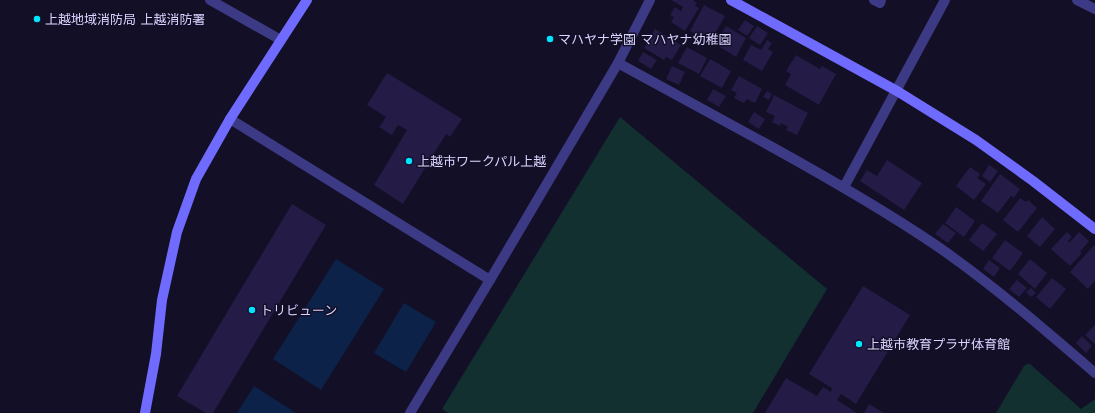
<svg xmlns="http://www.w3.org/2000/svg" width="1095" height="413" font-family="'Work Sans','Noto Sans JP',sans-serif">
	<style>
		.green { fill: #12302f }
		.water { fill: #0c2248 }
		.building { fill: #241b47 }
		.lines { fill: none; stroke-linecap: round; stroke-linejoin: round }
		.street { stroke: #3d3a85; stroke-width: 10 }
		.secondary { stroke: #6f6bff; stroke-width: 10 }
		.poi-dot { fill: #00e5ff; stroke: #130f26; stroke-width: 1.5 }
		.labels { text-anchor: middle; dominant-baseline: central; stroke-width: 3; stroke-linejoin: round; paint-order: stroke }
		.poi-label { font-size: 13px; fill: #d9d4ff; stroke: #130f26; text-anchor: start }
	</style>
	<rect width="100%" height="100%" fill="#130f26"/>
	<g class="green">
		<path d="M620 117 827 289 753 413H448L442 409Z"/>
		<path d="M1027 364H1030L1081 409 1095 399V413H996L1024 366Z"/>
	</g>
	<g class="water">
		<path d="M336 259 384 289 321 390 273 359Z"/>
		<path d="M404 303 436 322 406 372 374 353Z"/>
		<path d="M254 386 296 413H237Z"/>
	</g>
	<g class="building">
		<path d="M671 0H693L697 3 695 6 699 8 685 31 671 22 674 17 670 15 675 7 681 11 683 7Z"/>
		<path d="M704 5 725 16 710 42 690 31Z"/>
		<path d="M745 20 754 26 747 36 738 30Z"/>
		<path d="M726 26 746 38 736 57 715 44Z"/>
		<path d="M757 26 768 33 760 45 749 38Z"/>
		<path d="M655 29 681 45 672 60 666 57 664 60 644 48Z"/>
		<path d="M767 40 772 43 768 49 773 52 762 71 743 60 751 45 761 50Z"/>
		<path d="M687 47 707 58 699 74 678 63Z"/>
		<path d="M643 52 657 60 651 69 638 61Z"/>
		<path d="M796 55 820 69 822 66 836 74 819 105 785 85 791 74 786 71Z"/>
		<path d="M710 59 731 71 722 88 700 76Z"/>
		<path d="M672 66 685 72 679 85 666 79Z"/>
		<path d="M387 73 462 119 450 137 446 134 403 204 374 185 407 130 398 125 392 135 379 127 386 117 367 105Z"/>
		<path d="M739 76 762 89 755 103 747 99 744 103 734 98 737 93 731 90Z"/>
		<path d="M713 89 726 96 719 107 707 100Z"/>
		<path d="M767 91 772 94 769 100 763 97Z"/>
		<path d="M774 95 808 113 797 135 786 130 788 127 781 123 780 126 772 122 775 116 766 112Z"/>
		<path d="M754 112 765 119 759 129 748 122Z"/>
		<path d="M887 160 922 183 904 210 860 181 867 170 877 176Z"/>
		<path d="M989 165 998 171 990 182 982 176Z"/>
		<path d="M970 167 980 174 977 178 986 184 974 200 956 186Z"/>
		<path d="M1000 174 1020 189 1014 198 1011 196 998 213 981 201Z"/>
		<path d="M1020 198 1026 202 1028 200 1037 208 1018 232 1003 220Z"/>
		<path d="M292 204 326 225 213 413H206L177 396Z"/>
		<path d="M956 207 975 221 964 237 945 223Z"/>
		<path d="M1042 217 1055 229 1040 247 1027 236Z"/>
		<path d="M982 223 997 234 983 251 969 240Z"/>
		<path d="M943 224 956 233 948 243 935 234Z"/>
		<path d="M1067 232 1072 237 1068 241 1069 243 1079 232 1089 241 1080 252 1082 253 1070 266 1051 249Z"/>
		<path d="M1005 240 1023 253 1010 271 992 258Z"/>
		<path d="M1094 245 1095 247V281L1088 289 1070 272Z"/>
		<path d="M1030 259 1047 273 1035 289 1018 274Z"/>
		<path d="M989 260 1000 268 994 277 983 269Z"/>
		<path d="M1052 278 1066 289 1050 309 1036 297Z"/>
		<path d="M1017 280 1027 288 1019 297 1009 289Z"/>
		<path d="M863 286 910 315 856 404 841 394 837 400 857 413H765L786 378 817 396 823 387 831 392 832 388 809 374Z"/>
		<path d="M1031 288 1036 293 1031 297 1026 292Z"/>
		<path d="M1095 325V344L1085 335Z"/>
		<path d="M1082 336 1092 346 1086 353 1076 343Z"/>
		<path d="M869 404 884 413H864Z"/>
	</g>
	<g class="lines">
		<g class="street">
			<path d="M210 0 281 40"/>
			<path d="M874 0 880 3 881 0"/>
			<path d="M1077 0 1095 9"/>
			<path d="M618 63C669 91 720 119 772 147 828 178 884 210 937 246 993 285 1044 329 1095 373"/>
			<path d="M230 119 490 280"/>
			<path d="M844 187 945 0"/>
			<path d="M410 413 490 280 618 63 650 0"/>
		</g>
		<g class="secondary">
			<path d="M731 0 897 91 976 140 1033 181 1095 229"/>
			<path d="M145 413 156 354 162 300 177 232 196 179 230 119 307 0"/>
		</g>
	</g>
	<g class="poi-dot">
		<circle cx="37" cy="19" r="4"/>
		<circle cx="550" cy="39" r="4"/>
		<circle cx="409" cy="161" r="4"/>
		<circle cx="252" cy="310" r="4"/>
		<circle cx="859" cy="344" r="4"/>
	</g>
	<g class="labels">
		<g class="poi-label">
			<text x="45" y="19">上越地域消防局 上越消防署</text>
			<text x="558" y="39">マハヤナ学園 マハヤナ幼稚園</text>
			<text x="417" y="161">上越市ワークパル上越</text>
			<text x="260" y="310">トリビューン</text>
			<text x="867" y="344">上越市教育プラザ体育館</text>
		</g>
	</g>
</svg>
